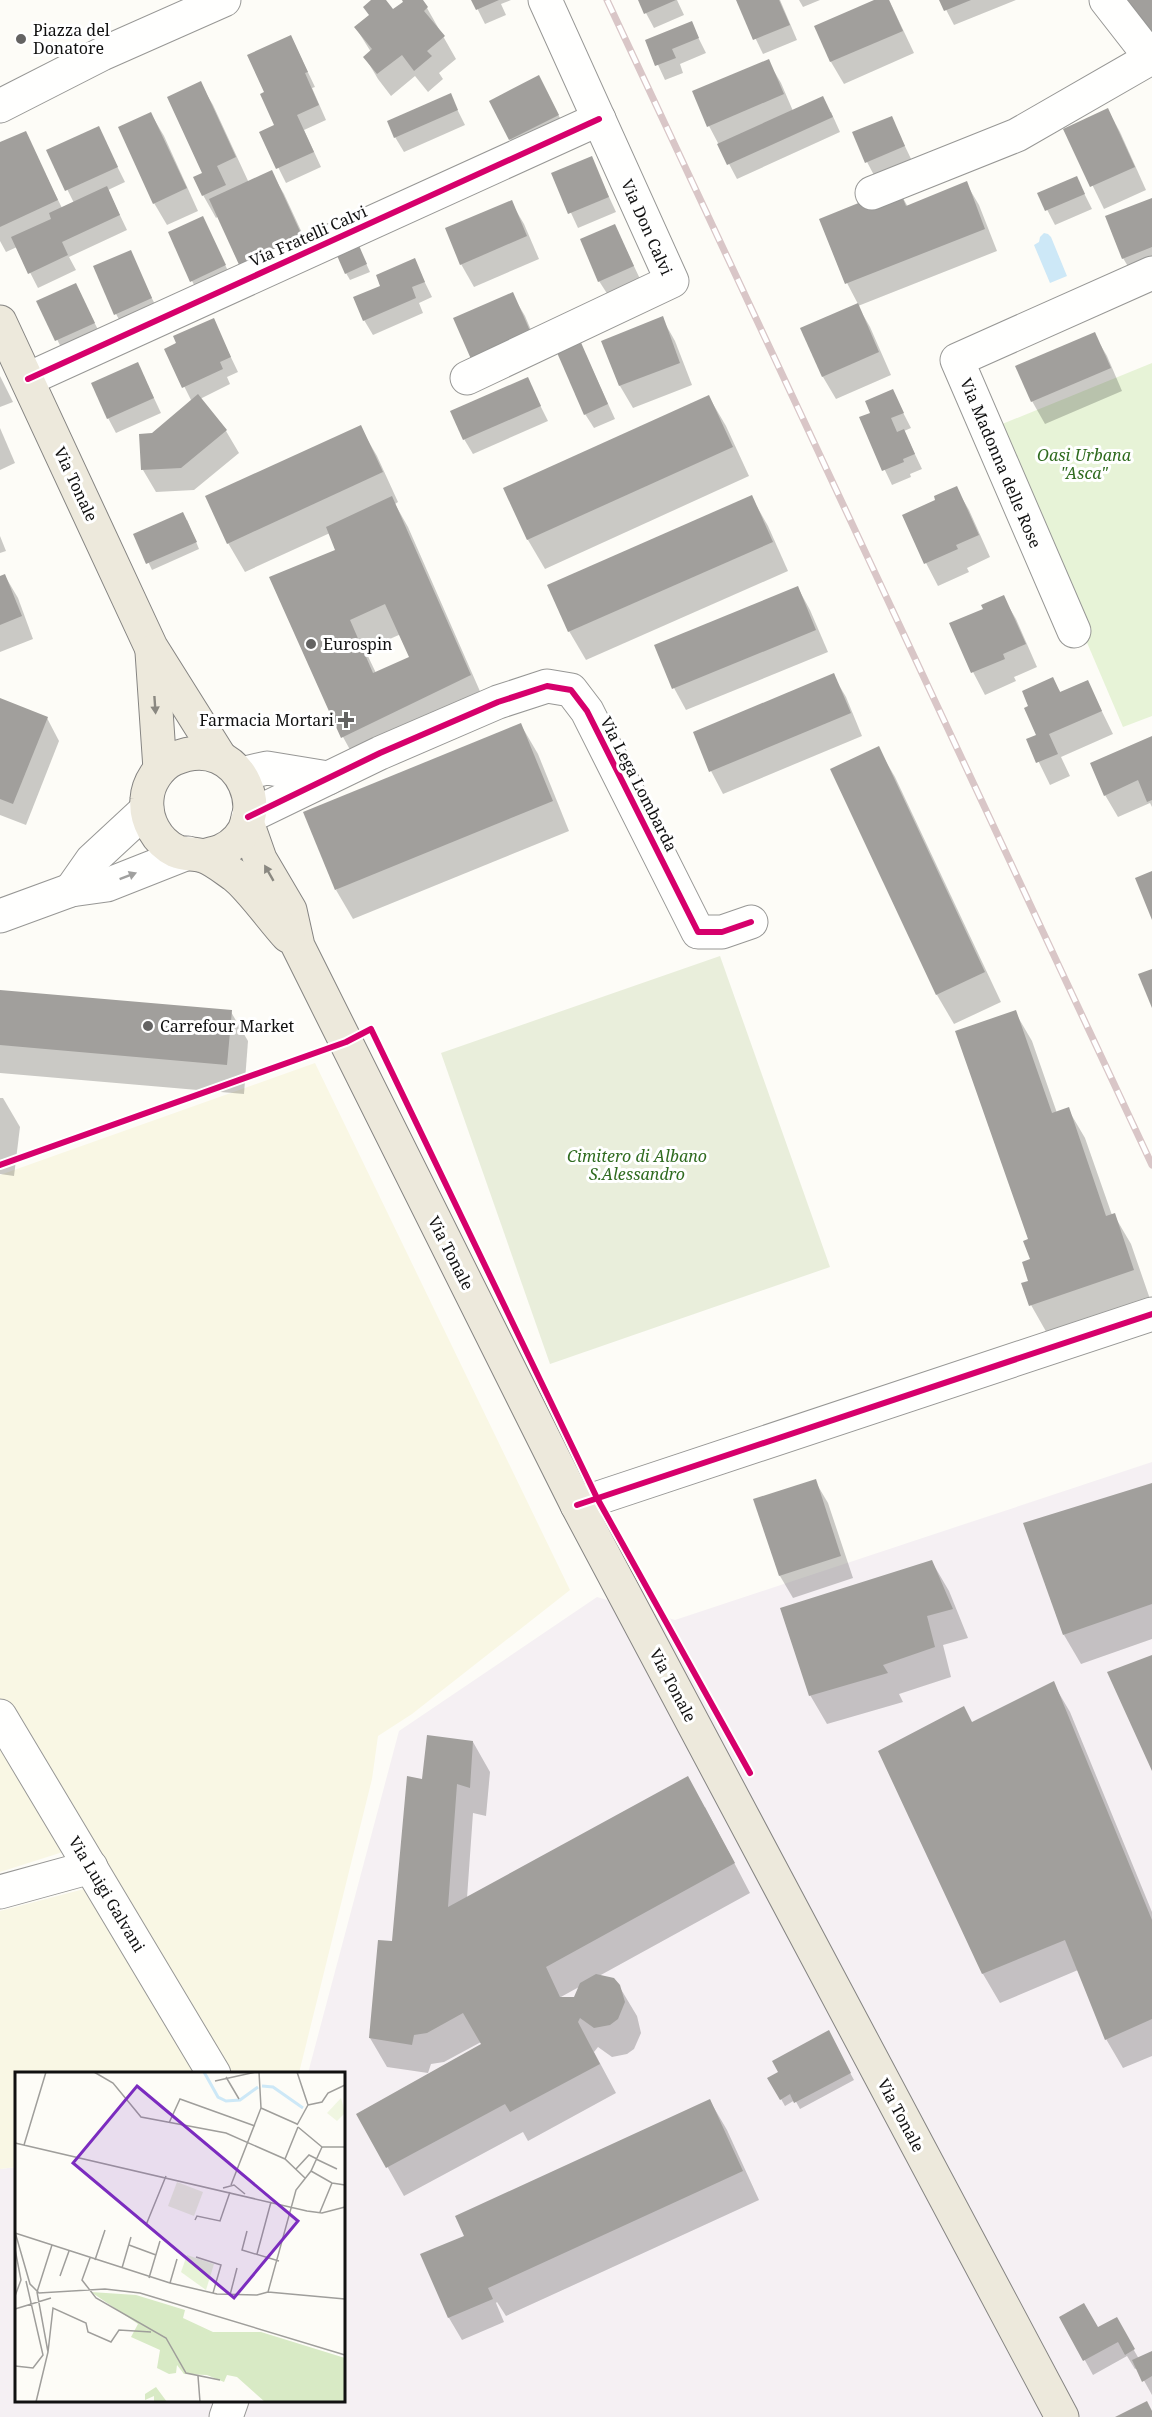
<svg xmlns="http://www.w3.org/2000/svg" width="1152" height="2417" font-family="'Noto Serif',serif">
	<style>
		.industrial { fill: #f5f0f3 }
		.farmland { fill: #f9f7e4 }
		.green { fill: #e7f3d7 }
		.cemetery { fill: #e9eedb }
		.water { fill: #cde8f7 }
		.shadow { fill: #0003; fill-rule: evenodd }
		.building { fill: #a19f9c; fill-rule: evenodd }
		.lines { fill: none; stroke-linecap: round; stroke-linejoin: round }
		.minor-casing { stroke: #979795; stroke-width: 35 }
		.major-casing { stroke: #858482; stroke-width: 35 }
		.minor { stroke: #fffffe; stroke-width: 33 }
		.major { stroke: #ede9dc; stroke-width: 33 }
		.rail-casing { stroke: #d9c6c7; stroke-width: 7 }
		.rail { stroke: #fff; stroke-width: 4.5; stroke-dasharray: 14; stroke-linecap: butt }
		.cycleway-casing { stroke: #fff; stroke-width: 10 }
		.cycleway { stroke: #d6006c; stroke-width: 6 }
		.oneway { fill: #8a8881 }
		.oneway2 { fill: #a0a09f }
		.poi-dot { fill: #646362; stroke: #fff; stroke-width: 2 }
		.labels { text-anchor: middle; dominant-baseline: central; stroke-width: 6; stroke-linejoin: round; paint-order: stroke }
		.poi-label { font-size: 16px; fill: #111; stroke: #fff; text-anchor: start }
		.street-label { font-size: 16px; fill: #111; stroke: #fff }
		.park-label { font-size: 16px; font-style: italic; fill: #2f6b1f; stroke: #fff }
		.inset-river { fill: none; stroke: #cde8f7; stroke-width: 3 }
		.inset-road { fill: none; stroke: #9f9e9b; stroke-width: 1.5 }
		.view { fill: #7b2cbf; fill-opacity: 0.15; stroke: #7b2cbf; stroke-width: 3 }
		.inset-edge { fill: none; stroke: #111; stroke-width: 3 }
	</style>
	<rect width="100%" height="100%" fill="#fdfcf7"/>
	<path class="industrial" d="M1152 1462V2417H0V2169L16 2167V2400H344V2074L308 2073 399 1731 597 1597 675 1620Z"/>
	<g class="farmland">
		<path d="M315 1063 570 1590 412 1714 378 1736 372 1779 299 2073H231L0 1698V1175Z"/>
		<path d="M0 1745 66 1851 0 1872Z"/>
		<path d="M88 1888 199 2073 16 2074V2167L0 2169V1911Z"/>
	</g>
	<path class="green" d="M1152 363V716L1123 727 995 427Z"/>
	<path class="cemetery" d="M720 956 830 1267 550 1364 441 1053Z"/>
	<path class="water" d="M1044 233 1048 234 1051 237 1067 276 1050 283 1034 245 1039 242 1040 237Z"/>
	<g class="shadow">
		<path d="M373 0H384L393 12 405 0H421L427 8 456 59 439 73 443 79 428 92 415 76 391 96 378 79 365 57 371 52 356 28 370 16Z"/>
		<path d="M473 0H511L501 4 506 15 485 24Z"/>
		<path d="M639 0H677L684 15 654 28Z"/>
		<path d="M737 0H780L797 40 763 54Z"/>
		<path d="M799 0H820L803 7Z"/>
		<path d="M877 0H889L914 53 844 84 831 62 816 27Z"/>
		<path d="M941 0H1016L954 25Z"/>
		<path d="M691 23 706 53 680 64 683 73 665 80 647 41Z"/>
		<path d="M291 37 315 87 312 88 326 120 304 130 321 167 286 183 261 133 276 126 266 93Z"/>
		<path d="M768 61 781 83 793 111 831 112 840 132 737 179 709 126Z"/>
		<path d="M200 83 213 105 249 183 271 172 284 194 316 263 219 216 216 218 203 195 204 173Z"/>
		<path d="M547 92 566 130 519 154 510 139Z"/>
		<path d="M450 95 465 125 404 152 395 137Z"/>
		<path d="M1108 110 1120 132 1146 190 1104 209 1065 129Z"/>
		<path d="M151 114 164 136 198 211 167 225 154 203Z"/>
		<path d="M891 117 912 161 875 177 867 162Z"/>
		<path d="M98 128 125 182 108 190 127 230 69 257 76 270 38 288 17 247 6 252 0 241V144L25 133 62 208 74 203 48 151Z"/>
		<path d="M591 158 616 212 578 228 553 174Z"/>
		<path d="M966 183 979 205 997 251 858 306 870 327 891 375 836 399 823 377 802 329 858 304 847 283 821 220 898 189 908 207Z"/>
		<path d="M1084 193 1092 209 1055 225 1039 194Z"/>
		<path d="M1152 200V274L1136 280 1123 258Z"/>
		<path d="M511 202 524 224 539 259 474 287 461 264 447 229Z"/>
		<path d="M202 218 233 281 200 296 192 281Z"/>
		<path d="M615 226 641 281 608 295 599 281Z"/>
		<path d="M360 250 370 272 350 280 346 273Z"/>
		<path d="M130 252 159 313 124 329 116 314Z"/>
		<path d="M414 260 432 297 419 303 423 313 373 335 364 320 382 286Z"/>
		<path d="M76 285 102 338 65 355 38 302Z"/>
		<path d="M512 294 525 316 542 356Z"/>
		<path d="M662 318 675 341 692 385 633 408 620 386 603 341Z"/>
		<path d="M213 320 238 372 227 377 230 384 200 399 226 431 239 453 194 490 156 492 143 470 152 434 192 402 166 350Z"/>
		<path d="M1094 334 1107 356 1122 391 1045 424 1032 401Z"/>
		<path d="M579 340 615 419 594 428 585 414Z"/>
		<path d="M138 364 161 413 116 433 108 418Z"/>
		<path d="M0 376 13 402 0 407Z"/>
		<path d="M527 379 548 421 473 454 464 439Z"/>
		<path d="M892 391 911 428 904 431 922 469 910 474 911 477 892 485 860 418 872 413Z"/>
		<path d="M709 397 726 426 749 476 545 569 528 540 505 489Z"/>
		<path d="M360 427 377 456 398 502 395 504 408 527 486 705 359 766 343 737 337 550 330 533 245 572 228 543ZM401 634 411 658 376 673 365 650Z"/>
		<path d="M0 428 15 463 0 470Z"/>
		<path d="M956 488 969 510 990 557 967 568 969 572 938 586 926 563 904 516 937 501Z"/>
		<path d="M751 496 768 526 788 571 586 660 569 631Z"/>
		<path d="M187 520 199 549 152 570 135 534Z"/>
		<path d="M0 536 6 551 0 553Z"/>
		<path d="M5 576 18 598 33 639 0 652V578Z"/>
		<path d="M798 588 810 610 828 652 686 710 674 688Z"/>
		<path d="M1003 597 1016 619 1037 667 1014 677 1016 681 985 695 973 672 951 624 985 610Z"/>
		<path d="M833 675 846 697 862 736 723 794 711 771 695 733Z"/>
		<path d="M1052 679 1061 693 1087 681 1113 734 1061 757 1070 776 1050 785 1028 740 1038 735Z"/>
		<path d="M0 699 47 718 59 741 26 825 0 815Z"/>
		<path d="M521 725 538 754 569 831 353 919 336 890Z"/>
		<path d="M1152 737V807L1150 803 1118 817 1105 795Z"/>
		<path d="M878 748 895 777 1001 1002 954 1024 937 995 832 770Z"/>
		<path d="M0 992 231 1012 248 1041 244 1094 0 1073Z"/>
		<path d="M1015 1012 1032 1041 1057 1113 1068 1109 1085 1138 1112 1215H1114L1131 1244 1150 1299 1048 1335 1031 1305 1032 1260Z"/>
		<path d="M0 1098H3L20 1127 14 1176 0 1174Z"/>
		<path d="M815 1481 828 1503 853 1578 793 1598 780 1576 755 1500Z"/>
		<path d="M1152 1485V1639L1081 1664 1064 1635Z"/>
		<path d="M932 1562 949 1591 968 1638 943 1645 951 1677 899 1694 903 1702 827 1724 810 1695Z"/>
		<path d="M1053 1683 1070 1712 1152 1912V2056L1123 2068 1106 2039 1078 1970 1000 2003 983 1974 880 1751 972 1724Z"/>
		<path d="M473 1742 490 1772 486 1816 473 1813 467 1898 705 1807 750 1893 599 1976 619 1986 637 2016 641 2033 634 2049 627 2054 612 2057 598 2047 594 2052 616 2093 528 2141 523 2132 404 2196 358 2115 483 2045 481 2042 444 2062 431 2064 428 2073 387 2067 370 2038 393 1943 423 1780ZM579 1987 575 1998H559Z"/>
		<path d="M828 2032 854 2080 800 2109 795 2100 785 2106 769 2078 780 2072Z"/>
		<path d="M710 2101 727 2130 759 2200 506 2316 497 2302 496 2303 504 2322 462 2340 449 2318 422 2255 466 2237Z"/>
		<path d="M1061 2317 1098 2329 1116 2319 1139 2359 1152 2352V2395L1137 2368 1135 2369 1127 2356 1093 2375Z"/>
	</g>
	<g class="building">
		<path d="M371 0H386L393 9 403 2 402 0H423L428 7 424 11 445 36 427 51 432 56 414 71 402 55 377 74 363 57 372 49 354 27 369 15 363 7Z"/>
		<path d="M471 0H499L476 10Z"/>
		<path d="M638 0H676L644 14Z"/>
		<path d="M736 0H779L790 25 753 40Z"/>
		<path d="M874 0H889L903 31 830 62 814 26Z"/>
		<path d="M939 0H971L944 11Z"/>
		<path d="M1125 0H1152V33Z"/>
		<path d="M692 21 699 38 672 49 676 58 655 66 645 40Z"/>
		<path d="M291 35 308 72 305 73 319 105 297 115 314 152 276 169 259 132 274 125 260 94 264 92 247 55Z"/>
		<path d="M769 59 784 94 707 127 692 91Z"/>
		<path d="M539 75 559 115 509 140 489 101Z"/>
		<path d="M201 81 236 157 217 166 226 185 202 196 193 177 202 173 167 97Z"/>
		<path d="M451 93 458 110 394 138 387 121Z"/>
		<path d="M823 96 833 117 727 165 717 144Z"/>
		<path d="M1108 108 1135 167 1090 187 1063 129Z"/>
		<path d="M151 112 187 188 153 204 118 127Z"/>
		<path d="M892 116 905 146 865 163 852 132Z"/>
		<path d="M99 126 118 167 65 191 46 150Z"/>
		<path d="M26 131 58 200 0 227V142Z"/>
		<path d="M592 156 609 197 568 214 551 173Z"/>
		<path d="M272 170 304 240 241 269 209 199Z"/>
		<path d="M1077 176 1085 194 1045 211 1037 193Z"/>
		<path d="M967 181 985 229 845 284 819 219 898 187 906 206Z"/>
		<path d="M107 186 120 215 62 242 68 255 28 274 11 237 51 219 49 213Z"/>
		<path d="M1152 198V247L1122 259 1105 216Z"/>
		<path d="M512 200 527 236 460 265 445 228Z"/>
		<path d="M203 216 226 265 190 282 168 232Z"/>
		<path d="M615 224 634 266 598 282 580 239Z"/>
		<path d="M357 241 367 264 345 274 335 251Z"/>
		<path d="M131 250 152 298 114 315 93 266Z"/>
		<path d="M415 258 425 282 412 287 416 298 363 321 353 297 380 286 376 275Z"/>
		<path d="M76 283 95 323 55 341 36 301Z"/>
		<path d="M513 292 531 333 471 359 453 318Z"/>
		<path d="M858 303 879 352 822 377 800 328Z"/>
		<path d="M663 316 680 363 619 386 601 341Z"/>
		<path d="M214 318 231 357 220 362 223 369 182 388 164 349 176 343 173 336Z"/>
		<path d="M1095 332 1111 368 1031 402 1015 366Z"/>
		<path d="M579 338 608 404 584 415 555 348Z"/>
		<path d="M138 362 154 398 107 419 91 383Z"/>
		<path d="M528 377 541 406 463 440 450 411Z"/>
		<path d="M893 389 904 413 891 418 897 432 904 429 915 454 903 459 904 462 882 471 859 417 870 413 865 401Z"/>
		<path d="M198 394 227 430 181 468 141 470 139 434 152 433Z"/>
		<path d="M709 395 733 447 527 540 503 488Z"/>
		<path d="M361 425 383 472 227 544 205 496Z"/>
		<path d="M957 486 979 535 956 545 958 549 924 564 902 515 935 500 934 496Z"/>
		<path d="M752 495 773 542 568 632 547 585Z"/>
		<path d="M392 496 471 675 341 738 269 577 335 550 326 527ZM385 604 409 657 373 673 350 620Z"/>
		<path d="M183 512 197 542 146 564 133 534Z"/>
		<path d="M5 574 22 616 0 625V576Z"/>
		<path d="M798 586 816 630 672 689 654 645Z"/>
		<path d="M1004 595 1026 644 1003 654 1005 659 971 673 949 623 983 609 981 605Z"/>
		<path d="M834 673 851 713 709 772 693 732Z"/>
		<path d="M1053 677 1060 692 1088 680 1102 711 1049 734 1058 754 1036 763 1026 739 1036 735 1024 708 1028 706 1022 691Z"/>
		<path d="M0 698 48 717 13 804 0 799Z"/>
		<path d="M521 723 553 801 335 890 303 812Z"/>
		<path d="M1152 736V800L1147 802 1138 780 1104 796 1090 763Z"/>
		<path d="M879 746 985 972 936 995 830 769Z"/>
		<path d="M1152 871V920L1135 878Z"/>
		<path d="M1152 969V1008L1138 974Z"/>
		<path d="M0 990 232 1010 227 1065 0 1045Z"/>
		<path d="M1016 1010 1052 1113 1069 1107 1106 1216 1115 1213 1134 1270 1029 1306 1021 1283 1028 1281 1022 1262 1030 1259 1023 1241 1028 1239 955 1031Z"/>
		<path d="M816 1479 841 1556 779 1576 753 1499Z"/>
		<path d="M1152 1483V1604L1063 1635 1023 1523Z"/>
		<path d="M932 1560 953 1609 927 1616 935 1647 883 1665 888 1673 809 1696 780 1608Z"/>
		<path d="M1152 1655V1771L1107 1672Z"/>
		<path d="M1054 1681 1152 1920V2019L1105 2040 1065 1940 982 1974 878 1751 964 1706 972 1722Z"/>
		<path d="M427 1735 473 1741 470 1788 457 1784 448 1907 688 1776 735 1863 546 1967 560 1997H574L580 1983 596 1974 614 1978 620 1985 625 2002 618 2019 610 2025 594 2028 580 2018 578 2022 600 2064 510 2112 505 2104 386 2168 356 2114 481 2044 463 2013 427 2033 414 2035 412 2045 369 2038 378 1940 392 1941 407 1776 422 1779Z"/>
		<path d="M829 2030 851 2073 794 2103 790 2094 780 2100 767 2078 778 2072 772 2061Z"/>
		<path d="M710 2099 743 2171 488 2288 493 2299 448 2318 420 2254 464 2236 455 2216Z"/>
		<path d="M1084 2303 1098 2327 1117 2317 1135 2349 1125 2355 1118 2342 1083 2361 1059 2317Z"/>
		<path d="M1152 2351V2376L1142 2382 1132 2360Z"/>
		<path d="M1147 2401 1152 2411V2417H1115Z"/>
	</g>
	<g class="lines">
		<g class="minor-casing">
			<g id="minor">
				<path d="M1106 0 1152 59"/>
				<path d="M0 106 102 54 224 0"/>
				<path d="M872 193 1017 135 1151 58"/>
				<path d="M467 378 672 281 545 0"/>
				<path d="M28 379 599 119"/>
				<path d="M1074 631 957 360 1152 273"/>
				<path d="M241 774 267 768 328 778"/>
				<path d="M248 817 380 753 498 702 547 686 571 690 587 711 698 932H722L751 922"/>
				<path d="M71 890 92 860 147 809"/>
				<path d="M0 916 71 890 107 885 188 853"/>
				<path d="M577 1505 1152 1314"/>
				<path d="M0 1716 214 2074"/>
				<path d="M0 1892 91 1867"/>
				<path d="M226 2417 232 2400"/>
			</g>
		</g>
		<g class="major-casing">
			<g id="major">
				<path d="M0 322 151 647 220 757"/>
				<path d="M152 652 160 769"/>
				<path d="M247 822 260 859 290 910 298 946 577 1505 1062 2417"/>
				<path d="M204 856C209 854 216 853 221 851 279 825 242 729 174 759 159 766 148 783 147 799 145 820 157 842 176 851 185 855 195 853 203 856 213 859 225 869 234 875 250 887 273 920 288 936"/>
			</g>
		</g>
		<use href="#minor" class="minor"/>
		<use href="#major" class="major"/>
		<g class="rail-casing">
			<path id="rail" d="M607 0 1152 1165"/>
		</g>
		<use href="#rail" class="rail"/>
		<g class="cycleway-casing">
			<g id="cycleway">
				<path d="M28 379 599 119"/>
				<path d="M248 817 380 753 498 702 547 686 571 690 587 711 698 932H722L751 922"/>
				<path d="M0 1165 346 1042 371 1029 597 1498 750 1773"/>
				<path d="M577 1505 1152 1314"/>
			</g>
		</g>
		<use href="#cycleway" class="cycleway"/>
	</g>
	<defs><path id="oneway-solid" d="M-6-.8H1V-3.2L6.5 0L1 3.2V.8H-6Z" transform="scale(1.5)"/></defs>
	<g class="oneway">
		<use href="#oneway-solid" transform="translate(155 705) rotate(86)"/>
		<use href="#oneway-solid" transform="translate(269 873) rotate(-120)"/>
	</g>
	<use class="oneway2" href="#oneway-solid" transform="translate(128 876) rotate(-21)"/>
	<g class="poi-dot">
		<circle cx="21" cy="39" r="6"/>
		<circle cx="311" cy="644" r="6"/>
		<path d="M343 711h6v6h6v6h-6v6h-6v-6h-6v-6h6z"/>
		<circle cx="148" cy="1026" r="6"/>
	</g>
	<g class="labels">
		<g class="poi-label">
			<text x="33" y="30">Piazza del<tspan x="33" dy="18">Donatore</tspan></text>
			<text x="323" y="644">Eurospin</text>
			<text x="334" y="720" text-anchor="end">Farmacia Mortari</text>
			<text x="160" y="1026">Carrefour Market</text>
		</g>
		<g class="street-label">
			<text transform="translate(647 227) rotate(66)">Via Don Calvi</text>
			<text transform="translate(308 236) rotate(-24)">Via Fratelli Calvi</text>
			<text transform="translate(1001 463) rotate(67)">Via Madonna delle Rose</text>
			<text transform="translate(76 484) rotate(65)">Via Tonale</text>
			<text transform="translate(639 784) rotate(63)">Via Lega Lombarda</text>
			<text transform="translate(451 1253) rotate(63)">Via Tonale</text>
			<text transform="translate(673 1685) rotate(62)">Via Tonale</text>
			<text transform="translate(107 1894) rotate(59)">Via Luigi Galvani</text>
			<text transform="translate(901 2115) rotate(62)">Via Tonale</text>
		</g>
		<g class="park-label">
			<text x="1084" y="455">Oasi Urbana<tspan x="1084" dy="18">"Asca"</tspan></text>
			<text x="637" y="1156">Cimitero di Albano<tspan x="637" dy="18">S.Alessandro</tspan></text>
		</g>
	</g>
	<g transform="translate(15 2072)">
		<rect width="330" height="330" fill="#fdfcf7"/>
		<path d="M172 183 199 192 191 218 166 200Z" fill="#e7f3d7"/>
		<path d="M76 220 121 223 170 238 168 246 198 260H246L330 286V330H250L222 305 212 303 209 310 192 303 169 302 162 293 161 301 154 302 142 296 145 278 116 265 123 252ZM141 315 152 330H139V324L130 328V322Z" fill="#d8eac5"/>
		<path d="M162 110 188 120 179 144 153 134Z" fill="#e9eedb"/>
		<path d="M326 26 330 41 322 49 312 41Z" fill="#f0f6e1"/>
		<path class="inset-river" d="M189 0 203 25 211 29 225 28 243 15M247 14 258 15 288 36"/>
		<path class="inset-road" d="M79 0 98 11 126 45 211 61 270 87 290 106M282 0 293 33M211 5 224 27M200 9 241 0M293 33 307 30 313 21 330 13M246 36 282 52M154 51 165 27 240 54M282 53 293 33M283 55 307 75M0 71 292 139 307 141 330 135M9 73 31 0M307 75H330M270 87 283 55M301 87 322 97M281 97 294 83 302 87M296 99 317 111 330 113M216 113 246 36 244 0M208 116 219 113 230 122M305 140 317 111M180 148 182 144 205 149 215 120M131 153 151 104M232 159 227 178 264 189M0 160 15 212 24 221 90 217 125 221 330 283M0 161 155 211 202 222 242 223 253 220M114 173 141 183M0 177 6 208 0 224M242 182 256 130M181 185 206 193 198 221M75 186 67 208 81 226 151 266 171 301 205 308M80 188 90 158M107 196 116 165M45 204 54 179M134 206 145 169M155 211 162 187M253 220 281 118 296 99 307 75M253 220 330 227M215 223 222 196M0 237 36 226M33 280 38 236 71 251 73 260 96 270 104 258 136 260M0 294 18 296 28 283 11 209M183 304 185 330M21 330 33 280 22 220 37 173"/>
		<path class="view" d="M122 14 283 149 219 226 58 91Z"/>
		<rect width="330" height="330" class="inset-edge"/>
	</g>
</svg>
